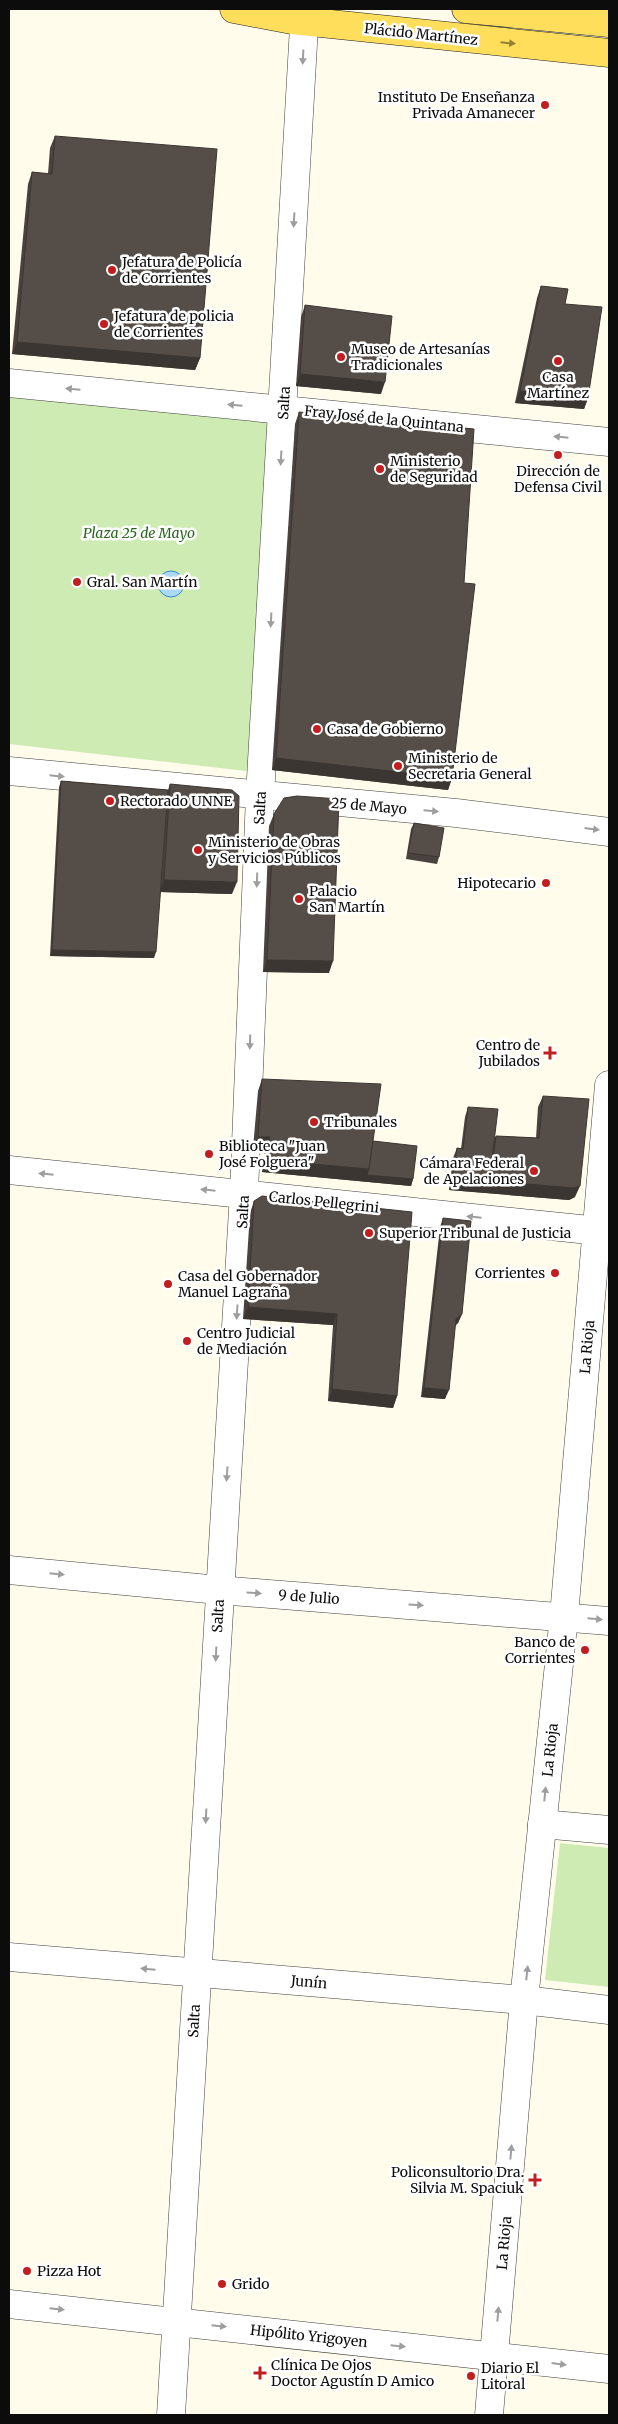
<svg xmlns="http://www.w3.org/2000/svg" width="618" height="2424" font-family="Merriweather,serif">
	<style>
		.green { fill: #cdebb3 }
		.water { fill: #add9f9; stroke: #318bd3 }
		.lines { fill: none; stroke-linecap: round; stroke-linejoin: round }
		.minor-casing { stroke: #3f3f3f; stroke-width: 29 }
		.major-casing { stroke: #1d1d1d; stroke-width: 29 }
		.minor { stroke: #fff; stroke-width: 28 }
		.major { stroke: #ffde5b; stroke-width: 28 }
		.wall { fill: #49423e }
		.shaded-wall { fill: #3c3632 }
		.building { fill: #554d48; stroke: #3c3632 }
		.oneway { fill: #928037 }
		.oneway2 { fill: #9e9e9e }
		.poi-dot { fill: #c11e1f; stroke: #fff; stroke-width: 2 }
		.labels { text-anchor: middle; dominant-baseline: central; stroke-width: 5; stroke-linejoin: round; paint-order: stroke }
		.street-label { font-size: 14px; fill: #0c0c0c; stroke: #fff }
		.poi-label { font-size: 14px; fill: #0c0c0c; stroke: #fff; text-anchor: start }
		.park-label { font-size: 14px; font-style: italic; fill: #26661a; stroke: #fff }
	</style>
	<rect width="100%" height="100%" fill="#fffceb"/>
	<g class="green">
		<path d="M9 391 277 412 255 772 9 744Z"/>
		<path d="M560 1843 609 1848V1987L545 1980Z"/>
	</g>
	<circle class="water" cx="171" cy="584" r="13"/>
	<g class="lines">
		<g class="minor-casing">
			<g id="minor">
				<path d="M9 383 609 442"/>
				<path d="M9 771 456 813 609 832"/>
				<path d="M9 1170 609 1232"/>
				<path d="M9 1570 219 1590 609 1621"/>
				<path d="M542 1824 609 1830"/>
				<path d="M9 1957 524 2000 609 2010"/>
				<path d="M9 2304 609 2369"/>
				<path d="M171 2415 244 1193 260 796 305 9"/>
				<path d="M489 2415 524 2000 564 1616 609 1085"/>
			</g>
		</g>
		<g class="major-casing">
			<g id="major">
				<path d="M234 9 292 20 609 53"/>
				<path d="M466 9 609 23"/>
			</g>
		</g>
		<use href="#minor" class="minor"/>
		<use href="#major" class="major"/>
	</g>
	<g class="wall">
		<path d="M55 136 200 358 195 370 12 354 28 184 32 172 48 174 50 148Z"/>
		<path d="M541 286 565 304 588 398 584 409 515 403 537 298Z"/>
		<path d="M305 305 381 394 296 386 301 317Z"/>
		<path d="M299 412 452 778 448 790 272 770 295 424Z"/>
		<path d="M61 781 168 790 170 784 232 894 160 892 154 958 50 956 59 787Z"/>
		<path d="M274 814 329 973 263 972 269 826Z"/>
		<path d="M414 823 439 857 437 864 406 859 411 829Z"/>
		<path d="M262 1079 373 1141 413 1179 411 1186 262 1172 265 1149 253 1148 258 1091Z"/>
		<path d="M543 1096 575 1197 569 1200 449 1190 453 1158 457 1148 461 1149 465 1117 468 1107 494 1140 496 1136 536 1138 538 1107Z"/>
		<path d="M254 1201 397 1396 393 1408 328 1401 333 1325 243 1319 250 1213Z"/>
		<path d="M443 1218 462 1314 458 1323 455 1326 445 1399 421 1397 440 1227Z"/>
	</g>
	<g class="shaded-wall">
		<path d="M17 342 200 358 195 370 12 354Z"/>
		<path d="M300 374 385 382 381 394 296 386Z"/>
		<path d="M520 391 588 398 584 409 515 403Z"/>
		<path d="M276 758 452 778 448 790 272 770Z"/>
		<path d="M164 880 237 882 232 894 160 892Z"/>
		<path d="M52 950 156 952 154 958 50 956Z"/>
		<path d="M267 960 333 961 329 973 263 972Z"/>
		<path d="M258 1137H270L265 1149 253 1148Z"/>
		<path d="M267 1160 369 1169 413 1179 411 1186 262 1172Z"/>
		<path d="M452 1180 489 1183 490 1181 580 1186 575 1197 569 1200 449 1190Z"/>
		<path d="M248 1307 337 1314 333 1325 243 1319Z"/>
		<path d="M462 1314 458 1323 452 1328 456 1319Z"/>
		<path d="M424 1388 449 1390 445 1399 421 1397Z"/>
		<path d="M332 1389 397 1396 393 1408 328 1401Z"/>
	</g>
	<g class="building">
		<path d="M55 136 217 149 200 358 17 342 32 172 52 174Z"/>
		<path d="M541 286 568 289 565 304 602 307 588 398 520 391Z"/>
		<path d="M305 305 392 316 385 382 300 374Z"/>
		<path d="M299 412 474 429 464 583 475 584 452 778 276 758Z"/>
		<path d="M61 781 168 790 156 952 52 950Z"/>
		<path d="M170 784 232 790 239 796 237 882 164 880Z"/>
		<path d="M297 796 339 799 333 961 267 960 274 814 284 798Z"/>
		<path d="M414 823 444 828 439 857 408 853Z"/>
		<path d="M262 1079 381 1084 369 1169 267 1160 270 1137H258Z"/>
		<path d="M543 1096 589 1099 580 1186 574 1188 490 1181 496 1136 539 1138Z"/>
		<path d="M468 1107 498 1109 489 1183 452 1180 457 1148 463 1149Z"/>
		<path d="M373 1141 417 1146 413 1179 367 1175 369 1169Z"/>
		<path d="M262 1196 412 1212 397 1396 332 1389 337 1314 248 1307 254 1201Z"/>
		<path d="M443 1218 471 1221 462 1314 456 1319 449 1390 424 1388Z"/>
	</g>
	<defs><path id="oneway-solid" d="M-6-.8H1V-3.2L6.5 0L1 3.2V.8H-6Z" transform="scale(1.25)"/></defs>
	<use class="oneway" href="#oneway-solid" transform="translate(508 43) rotate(6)"/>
	<g class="oneway2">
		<use href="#oneway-solid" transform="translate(303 57) rotate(93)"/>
		<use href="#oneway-solid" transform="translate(294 220) rotate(93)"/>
		<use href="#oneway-solid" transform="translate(73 389) rotate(-175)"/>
		<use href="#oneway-solid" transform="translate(235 405) rotate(-175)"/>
		<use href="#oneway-solid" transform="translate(561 437) rotate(-174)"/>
		<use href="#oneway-solid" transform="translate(281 458) rotate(93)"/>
		<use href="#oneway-solid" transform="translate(271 620) rotate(93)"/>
		<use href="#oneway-solid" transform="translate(57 776) rotate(6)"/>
		<use href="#oneway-solid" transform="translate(431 811) rotate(5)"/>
		<use href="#oneway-solid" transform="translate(592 829) rotate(7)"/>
		<use href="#oneway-solid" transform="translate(257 880) rotate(92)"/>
		<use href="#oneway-solid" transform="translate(250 1042) rotate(92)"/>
		<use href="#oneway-solid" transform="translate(46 1174) rotate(-174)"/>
		<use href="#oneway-solid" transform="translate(208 1190) rotate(-174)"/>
		<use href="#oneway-solid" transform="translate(474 1217) rotate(-174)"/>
		<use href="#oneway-solid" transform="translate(237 1312) rotate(94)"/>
		<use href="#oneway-solid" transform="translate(227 1474) rotate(94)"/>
		<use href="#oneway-solid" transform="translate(57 1574) rotate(6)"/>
		<use href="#oneway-solid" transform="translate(254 1593) rotate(4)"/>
		<use href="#oneway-solid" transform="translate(416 1605) rotate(4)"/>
		<use href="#oneway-solid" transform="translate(595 1619) rotate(5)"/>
		<use href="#oneway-solid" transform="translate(216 1654) rotate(93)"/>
		<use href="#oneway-solid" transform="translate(545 1794) rotate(-84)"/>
		<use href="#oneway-solid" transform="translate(206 1816) rotate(93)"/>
		<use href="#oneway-solid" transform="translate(148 1969) rotate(-175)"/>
		<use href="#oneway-solid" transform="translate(527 1973) rotate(-84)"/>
		<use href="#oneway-solid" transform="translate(511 2152) rotate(-85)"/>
		<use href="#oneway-solid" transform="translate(57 2309) rotate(6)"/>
		<use href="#oneway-solid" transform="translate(498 2314) rotate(-85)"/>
		<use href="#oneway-solid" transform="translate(219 2326) rotate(6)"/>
		<use href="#oneway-solid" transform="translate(398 2346) rotate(6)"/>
		<use href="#oneway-solid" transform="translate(559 2364) rotate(7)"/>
	</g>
	<g class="poi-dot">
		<circle cx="545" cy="105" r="5"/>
		<circle cx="112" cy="270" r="5"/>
		<circle cx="104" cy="324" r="5"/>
		<circle cx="341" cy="357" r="5"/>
		<circle cx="558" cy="361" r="5"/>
		<circle cx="558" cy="455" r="5"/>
		<circle cx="380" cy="469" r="5"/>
		<circle cx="77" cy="582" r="5"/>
		<circle cx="317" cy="729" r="5"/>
		<circle cx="398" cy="766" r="5"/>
		<circle cx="110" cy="801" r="5"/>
		<circle cx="198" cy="850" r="5"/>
		<circle cx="546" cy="883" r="5"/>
		<circle cx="299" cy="899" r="5"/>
		<path d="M547.5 1045.5h5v5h5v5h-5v5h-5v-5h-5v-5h5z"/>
		<circle cx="314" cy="1122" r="5"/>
		<circle cx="209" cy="1154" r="5"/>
		<circle cx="534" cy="1171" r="5"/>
		<circle cx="369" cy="1233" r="5"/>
		<circle cx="555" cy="1273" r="5"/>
		<circle cx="168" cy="1284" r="5"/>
		<circle cx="187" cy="1341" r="5"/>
		<circle cx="585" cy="1650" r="5"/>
		<path d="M532.5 2172.5h5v5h5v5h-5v5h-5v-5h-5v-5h5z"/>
		<circle cx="27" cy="2271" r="5"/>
		<circle cx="222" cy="2284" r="5"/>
		<path d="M257.5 2365.5h5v5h5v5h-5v5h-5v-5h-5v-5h5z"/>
		<circle cx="471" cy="2376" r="5"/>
	</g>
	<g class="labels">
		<g class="street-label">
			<text transform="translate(421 34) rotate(6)">Plácido Martínez</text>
			<text transform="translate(284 403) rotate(-87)">Salta</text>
			<text transform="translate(384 419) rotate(6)">Fray José de la Quintana</text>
			<text transform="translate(369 806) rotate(5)">25 de Mayo</text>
			<text transform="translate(260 808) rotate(-87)">Salta</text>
			<text transform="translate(324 1202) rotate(6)">Carlos Pellegrini</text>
			<text transform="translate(243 1212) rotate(-87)">Salta</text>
			<text transform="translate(587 1347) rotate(-85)">La Rioja</text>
			<text transform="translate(309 1597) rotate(4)">9 de Julio</text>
			<text transform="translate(218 1616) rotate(-87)">Salta</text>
			<text transform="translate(550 1750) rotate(-84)">La Rioja</text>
			<text transform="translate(309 1982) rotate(5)">Junín</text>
			<text transform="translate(194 2021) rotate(-87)">Salta</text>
			<text transform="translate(504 2243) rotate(-85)">La Rioja</text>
			<text transform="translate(309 2336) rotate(6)">Hipólito Yrigoyen</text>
		</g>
		<g class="poi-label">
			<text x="535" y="97" text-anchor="end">Instituto De Enseñanza<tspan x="535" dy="16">Privada Amanecer</tspan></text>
			<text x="122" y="262">Jefatura de Policía<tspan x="122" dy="16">de Corrientes</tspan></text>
			<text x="114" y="316">Jefatura de policia<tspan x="114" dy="16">de Corrientes</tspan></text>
			<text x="351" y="349">Museo de Artesanías<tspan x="351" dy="16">Tradicionales</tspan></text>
			<text x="558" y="377" text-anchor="middle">Casa<tspan x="558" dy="16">Martínez</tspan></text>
			<text x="390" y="461">Ministerio<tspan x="390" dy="16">de Seguridad</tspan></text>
			<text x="558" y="471" text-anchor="middle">Dirección de<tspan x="558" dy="16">Defensa Civil</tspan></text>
			<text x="87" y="582">Gral. San Martín</text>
			<text x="327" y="729">Casa de Gobierno</text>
			<text x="408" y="758">Ministerio de<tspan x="408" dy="16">Secretaria General</tspan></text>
			<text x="120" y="801">Rectorado UNNE</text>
			<text x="208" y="842">Ministerio de Obras<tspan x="208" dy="16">y Servicios Públicos</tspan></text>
			<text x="536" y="883" text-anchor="end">Hipotecario</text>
			<text x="309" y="891">Palacio<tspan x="309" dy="16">San Martín</tspan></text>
			<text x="540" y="1045" text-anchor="end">Centro de<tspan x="540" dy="16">Jubilados</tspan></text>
			<text x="324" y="1122">Tribunales</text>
			<text x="219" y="1146">Biblioteca "Juan<tspan x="219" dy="16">José Folguera"</tspan></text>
			<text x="524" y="1163" text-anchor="end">Cámara Federal<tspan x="524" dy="16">de Apelaciones</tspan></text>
			<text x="379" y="1233">Superior Tribunal de Justicia</text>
			<text x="545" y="1273" text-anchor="end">Corrientes</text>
			<text x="178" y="1276">Casa del Gobernador<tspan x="178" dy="16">Manuel Lagraña</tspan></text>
			<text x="197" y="1333">Centro Judicial<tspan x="197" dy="16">de Mediación</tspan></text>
			<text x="575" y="1642" text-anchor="end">Banco de<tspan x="575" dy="16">Corrientes</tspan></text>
			<text x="524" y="2172" text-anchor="end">Policonsultorio Dra.<tspan x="524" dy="16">Silvia M. Spaciuk</tspan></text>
			<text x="37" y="2271">Pizza Hot</text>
			<text x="232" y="2284">Grido</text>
			<text x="271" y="2365">Clínica De Ojos<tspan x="271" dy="16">Doctor Agustín D Amico</tspan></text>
			<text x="481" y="2368">Diario El<tspan x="481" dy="16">Litoral</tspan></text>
		</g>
		<g class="park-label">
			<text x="139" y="533">Plaza 25 de Mayo</text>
		</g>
	</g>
	<rect width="618" height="2424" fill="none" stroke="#0c0c0c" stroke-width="20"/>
</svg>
